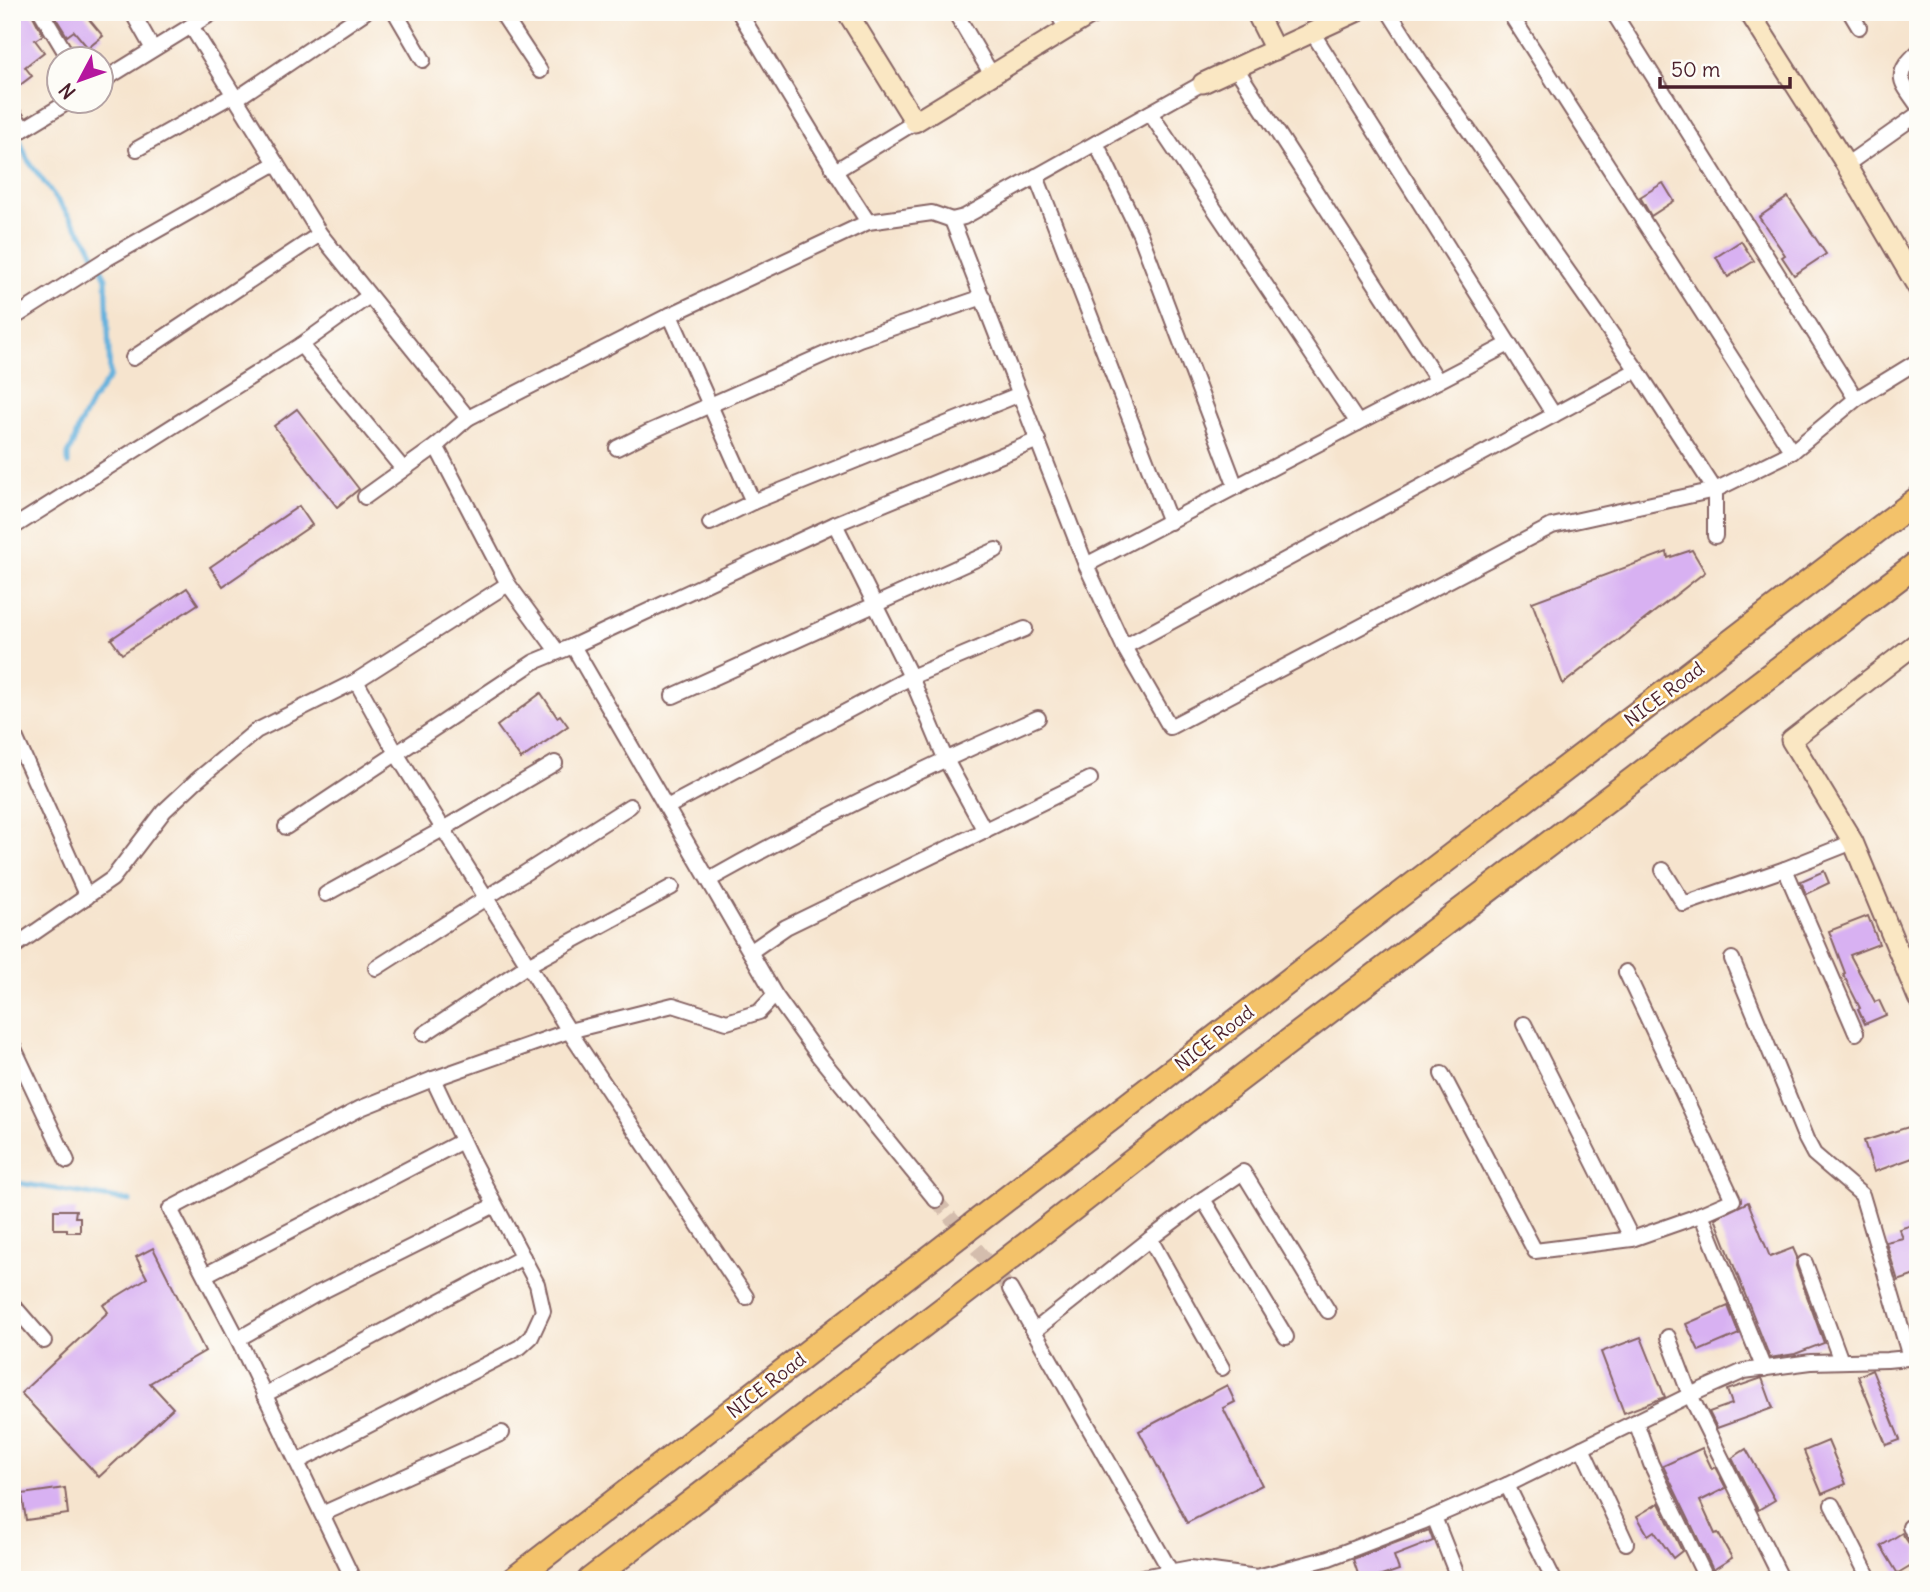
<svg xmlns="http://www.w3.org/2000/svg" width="1930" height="1592" font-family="Delius,sans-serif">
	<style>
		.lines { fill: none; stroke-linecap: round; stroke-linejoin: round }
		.stream { stroke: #63b1dd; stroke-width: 5 }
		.building { fill: #d8b1f2 }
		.street-tunnel { stroke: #d4bdad; stroke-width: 14; stroke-dasharray: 14 7; stroke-linecap: butt }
		.street-casing { stroke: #866464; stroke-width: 18 }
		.secondary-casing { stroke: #866464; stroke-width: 23 }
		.highway-casing { stroke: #866464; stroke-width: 28 }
		.street { stroke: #fff; stroke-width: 14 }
		.secondary { stroke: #fae7c3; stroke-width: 19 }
		.highway { stroke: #f3c26a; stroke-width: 24 }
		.labels { text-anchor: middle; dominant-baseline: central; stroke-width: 5; stroke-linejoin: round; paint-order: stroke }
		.street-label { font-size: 19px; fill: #4a1f2b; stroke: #fdfcf7 }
	</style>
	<rect width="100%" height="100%" fill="#fdfcf7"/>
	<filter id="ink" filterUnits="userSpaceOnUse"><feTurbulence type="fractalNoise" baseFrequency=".0143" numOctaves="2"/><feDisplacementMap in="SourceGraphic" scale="14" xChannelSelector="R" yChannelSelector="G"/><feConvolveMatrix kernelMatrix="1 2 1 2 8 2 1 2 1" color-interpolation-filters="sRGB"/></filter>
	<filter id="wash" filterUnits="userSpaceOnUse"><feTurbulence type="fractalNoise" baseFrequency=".00686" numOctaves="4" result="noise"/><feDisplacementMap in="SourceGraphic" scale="28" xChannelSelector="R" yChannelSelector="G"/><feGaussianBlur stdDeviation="1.57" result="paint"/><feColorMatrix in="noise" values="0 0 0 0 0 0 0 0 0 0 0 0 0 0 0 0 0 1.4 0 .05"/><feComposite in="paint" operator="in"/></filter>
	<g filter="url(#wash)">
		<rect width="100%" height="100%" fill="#f6e4ce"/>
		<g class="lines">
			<g class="stream">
				<path d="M18 134 27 159 88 242 106 278 110 377 92 401 79 426 73 444 68 454V464"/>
				<path d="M12 1182 130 1201"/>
			</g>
		</g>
		<g id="blocks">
			<g class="building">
				<path d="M12 12H31L43 35 35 40 44 52 25 67 32 76 12 91Z"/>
				<path d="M52 12H83L103 36 88 48 74 31 67 36Z"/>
				<path d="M1663 183 1674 201 1651 216 1640 197Z"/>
				<path d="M1788 197 1826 254 1794 275 1782 257 1785 255 1759 217Z"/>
				<path d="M1741 241 1754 261 1728 277 1716 257Z"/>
				<path d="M297 409 359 489 337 507 274 426Z"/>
				<path d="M299 506 312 525 223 586 210 567Z"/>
				<path d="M1692 550 1705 572 1563 684 1532 602 1667 552 1668 558Z"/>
				<path d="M187 588 198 604 122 654 111 639Z"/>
				<path d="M541 693 557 717 560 715 568 726 521 759 497 726Z"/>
				<path d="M1824 871 1829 883 1806 894 1801 881Z"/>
				<path d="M1868 916 1879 944 1850 955 1875 1002 1879 1000 1886 1015 1865 1024 1858 1009 1860 1008 1843 974 1845 973 1829 931Z"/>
				<path d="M1918 1124V1156L1874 1172 1864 1141Z"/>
				<path d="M1748 1202 1770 1257 1793 1248 1797 1257 1796 1266 1824 1343 1795 1354 1770 1358 1715 1218Z"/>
				<path d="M54 1210H76L75 1217H80V1232H67V1229H54Z"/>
				<path d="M1918 1223V1274L1898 1281 1886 1242 1903 1238 1899 1229Z"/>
				<path d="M153 1248 205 1351 150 1383 173 1408 99 1477 21 1393 108 1312 103 1305 147 1278 136 1257Z"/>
				<path d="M1728 1306 1739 1334 1699 1351 1686 1324Z"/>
				<path d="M1641 1337 1665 1397 1624 1413 1601 1352Z"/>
				<path d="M1872 1370 1900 1440 1886 1445 1858 1376Z"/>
				<path d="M1762 1378 1773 1408 1717 1428 1709 1412 1732 1404 1727 1390Z"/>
				<path d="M1227 1385 1235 1402 1223 1408 1262 1485 1187 1523 1139 1431Z"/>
				<path d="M1828 1441 1846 1484 1822 1494 1804 1451Z"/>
				<path d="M1702 1448 1712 1469 1715 1467 1726 1488 1700 1501 1715 1534 1718 1533 1732 1558 1713 1570 1663 1466Z"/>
				<path d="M1746 1449 1775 1500 1758 1510 1732 1458Z"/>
				<path d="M65 1488 68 1514 26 1520 22 1494Z"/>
				<path d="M1659 1503 1682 1551 1673 1558 1654 1531 1648 1535 1637 1516Z"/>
				<path d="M1429 1530 1433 1541 1394 1556 1399 1570 1370 1580H1360L1353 1559Z"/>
				<path d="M1902 1533 1910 1545 1918 1549V1562L1898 1574 1881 1546Z"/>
			</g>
		</g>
	</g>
	<g filter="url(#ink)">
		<use href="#blocks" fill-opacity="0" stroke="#866464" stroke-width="2"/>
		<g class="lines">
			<path class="street-tunnel" d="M936 1200 1010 1289"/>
			<g class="street-casing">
				<g id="street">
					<path d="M41 12 70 60"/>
					<path d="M132 12 153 49"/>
					<path d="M395 12 423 60"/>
					<path d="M501 12 540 71"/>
					<path d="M739 12 835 171 915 122"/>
					<path d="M955 12 992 75"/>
					<path d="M1057 12 1067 30"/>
					<path d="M1509 12 1792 452"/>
					<path d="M1613 12 1856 399"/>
					<path d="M1850 12 1859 27"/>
					<path d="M191 26 214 12"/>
					<path d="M1312 32 1554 415"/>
					<path d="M1918 52C1892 76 1901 81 1918 106"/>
					<path d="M1236 68 1438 381"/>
					<path d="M102 81 191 26 320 234 468 418 436 446 365 497"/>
					<path d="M1203 83 964 217 952 220 1086 565 1124 647 1170 727 1552 526 1715 490 1637 370 1422 64 1389 12"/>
					<path d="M236 99 365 12"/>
					<path d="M12 112 24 129"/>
					<path d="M1150 113 1358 423"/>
					<path d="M12 136 68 102"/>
					<path d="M1096 143 1140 234 1236 487"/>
					<path d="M137 149 233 95"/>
					<path d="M1846 165 1918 114"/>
					<path d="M835 171 868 222"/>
					<path d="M1036 176 1170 522"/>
					<path d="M670 315 753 502"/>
					<path d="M12 319 108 258 276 163"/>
					<path d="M301 345 403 469"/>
					<path d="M133 358 320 234"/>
					<path d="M468 418 670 315 868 222 932 213 952 220"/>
					<path d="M436 446 508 584 557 651"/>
					<path d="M617 448 647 433 859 339 983 297"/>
					<path d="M710 523 753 502 1020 394"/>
					<path d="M835 524 911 677 945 758 985 831"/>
					<path d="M12 528 301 345 369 296"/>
					<path d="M1715 536V490L1792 452 1856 399 1918 361"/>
					<path d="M1086 565 1509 344"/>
					<path d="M573 646 775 995 818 1055 936 1200"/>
					<path d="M1124 647 1637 370"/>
					<path d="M356 681 396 753 569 1031 746 1297"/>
					<path d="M673 696 996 550"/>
					<path d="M12 730 87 897"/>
					<path d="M667 807 911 677 1025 629"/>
					<path d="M286 827 534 662 573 646 835 524 1038 440"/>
					<path d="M1785 869 1856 1033"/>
					<path d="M1663 870 1684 904 1785 869 1853 842"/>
					<path d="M709 880C815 820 926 767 1038 718"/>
					<path d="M326 894 443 829 555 763"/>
					<path d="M12 948 112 879 164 811 196 781 256 731 356 681 508 584"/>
					<path d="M750 952 786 927 1090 779"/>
					<path d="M1732 959 1806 1139 1814 1154 1862 1195 1910 1357"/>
					<path d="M376 968 630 806"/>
					<path d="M1524 1024 1632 1239 1692 1218 1733 1200 1626 972"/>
					<path d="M424 1034 528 965 672 887"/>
					<path d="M12 1044 67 1161"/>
					<path d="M1442 1074 1535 1251 1632 1239"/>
					<path d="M1203 1199 1150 1239 1222 1368"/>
					<path d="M1701 1214 1764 1369"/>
					<path d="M1805 1263 1841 1361"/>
					<path d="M205 1275 462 1141"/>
					<path d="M1010 1289 1171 1572"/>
					<path d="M12 1304 44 1341"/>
					<path d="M1034 1331 1150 1239"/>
					<path d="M1286 1337 1203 1199 1243 1172 1328 1311"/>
					<path d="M1668 1337 1690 1395 1782 1580"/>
					<path d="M238 1339 315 1295 495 1205"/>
					<path d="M264 1395 523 1257"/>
					<path d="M1636 1422 1651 1464 1707 1580"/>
					<path d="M1582 1448 1626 1543"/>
					<path d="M297 1462 520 1347 531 1337 543 1311 537 1284 470 1157 433 1079"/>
					<path d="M1507 1485 1554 1580"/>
					<path d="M1832 1505 1870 1580"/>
					<path d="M322 1514 502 1433"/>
					<path d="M1434 1517 1459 1580"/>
					<path d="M1910 1527 1918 1539"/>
					<path d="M353 1579 238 1339 170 1209 361 1108 433 1079 569 1031 673 1005 727 1022 759 1012 775 995"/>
					<path d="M1135 1580 1143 1577 1190 1568 1257 1577 1329 1558 1422 1522 1507 1485 1690 1395 1744 1371 1811 1362 1887 1360 1918 1357"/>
				</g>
			</g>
			<g class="secondary-casing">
				<g id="secondary">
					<path d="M847 12 915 122 1095 12"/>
					<path d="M1256 12 1275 50"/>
					<path d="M1749 12 1842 158 1918 288"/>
					<path d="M1203 83 1356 12"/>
					<path d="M1918 642 1791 740 1853 842 1918 998"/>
				</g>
			</g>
			<g class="highway-casing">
				<g id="highway">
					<path d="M513 1580 1391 902 1918 499"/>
					<path d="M590 1580 984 1278 1183 1122 1918 563"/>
				</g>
			</g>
			<use href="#street" class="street"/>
			<use href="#secondary" class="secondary"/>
			<use href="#highway" class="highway"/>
		</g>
	</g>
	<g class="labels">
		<g class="street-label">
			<text transform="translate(1664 694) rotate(-37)">NICE Road</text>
			<text transform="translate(1214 1038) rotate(-38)">NICE Road</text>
			<text transform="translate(766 1385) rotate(-38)">NICE Road</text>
		</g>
	</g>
	<rect width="1930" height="1592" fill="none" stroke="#fdfcf7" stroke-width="42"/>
	<g transform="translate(80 80) rotate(229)"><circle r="33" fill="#fdfcf7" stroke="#b5a4a5" stroke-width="2"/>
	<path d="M0-5L12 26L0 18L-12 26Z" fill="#b5179e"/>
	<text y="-10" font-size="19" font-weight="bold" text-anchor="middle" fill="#4a1f2b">N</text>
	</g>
	<path d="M1660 77v10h130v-10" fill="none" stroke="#4a1f2b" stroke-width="3.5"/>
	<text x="1671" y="77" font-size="21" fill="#4a1f2b" stroke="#fdfcf7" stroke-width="5" paint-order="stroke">50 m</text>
</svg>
